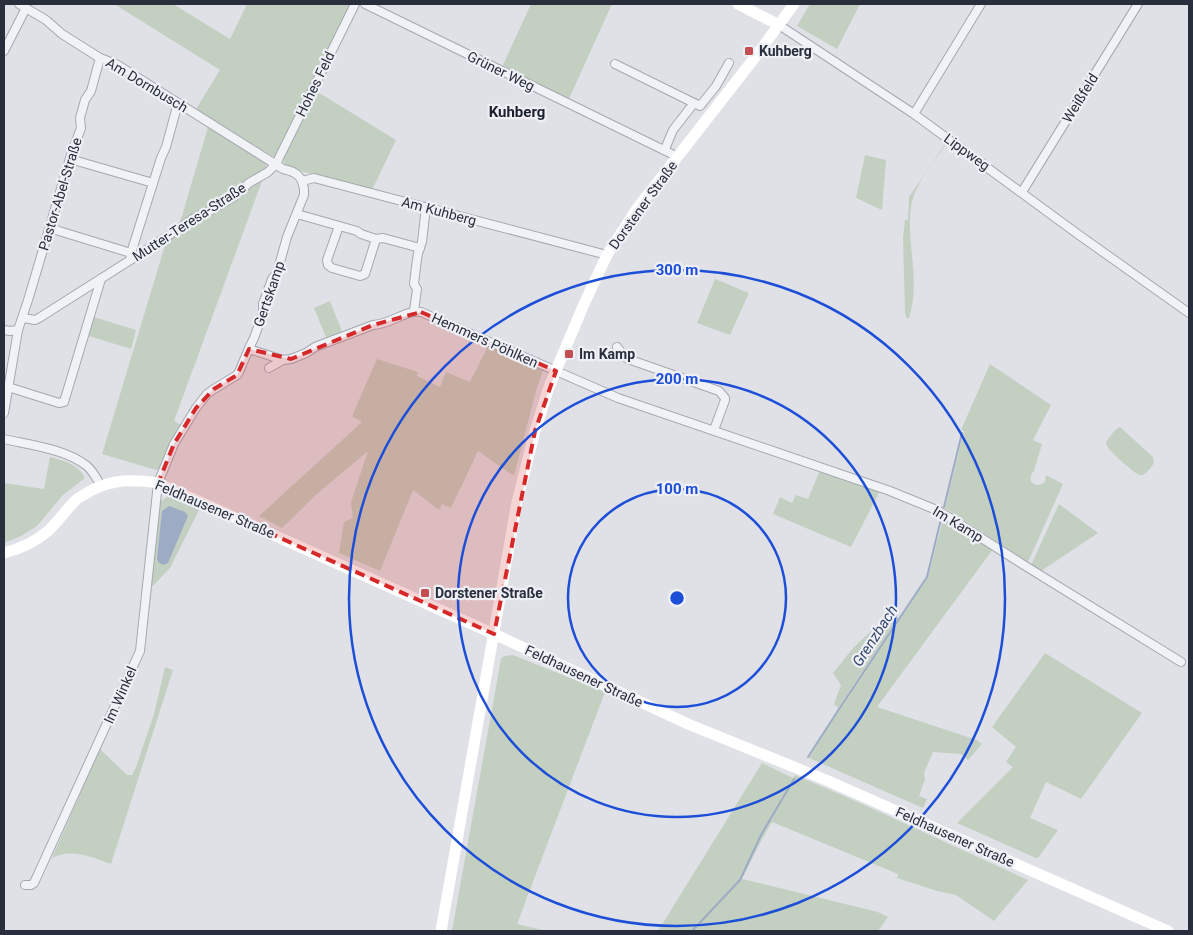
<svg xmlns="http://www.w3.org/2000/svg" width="1193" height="935" font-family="Roboto,sans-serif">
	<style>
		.green { fill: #c3d0c1 }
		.water { fill: #9dacc4 }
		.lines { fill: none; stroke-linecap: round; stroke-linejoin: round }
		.stream { stroke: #9dacc4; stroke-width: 2 }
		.street-casing { stroke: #a5a8b1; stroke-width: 10 }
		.street { stroke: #f1f2f6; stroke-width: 8 }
		.secondary { stroke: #fff; stroke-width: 11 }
		.marked { fill: #d62828; fill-opacity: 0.2; stroke: #d62828; stroke-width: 4; stroke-dasharray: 10 6; stroke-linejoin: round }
		.ring { fill: none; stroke: #1d4ed8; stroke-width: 2.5 }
		.poi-dot { fill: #c24e52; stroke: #eef0f5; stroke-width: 2 }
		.labels { text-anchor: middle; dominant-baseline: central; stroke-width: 4.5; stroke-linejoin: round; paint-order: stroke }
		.poi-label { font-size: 14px; font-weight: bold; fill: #292e3d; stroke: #eef0f5; text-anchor: start }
		.street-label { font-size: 14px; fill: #292e3d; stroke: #eef0f5 }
		.neighbourhood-label { font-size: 15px; font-weight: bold; fill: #1b202e; stroke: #eef0f5 }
		.water-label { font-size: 15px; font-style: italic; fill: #37496d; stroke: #eef0f5 }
		.centre { fill: #1d4ed8; stroke: #eef0f5; stroke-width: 2.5 }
		.ring-label { font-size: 15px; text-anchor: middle; font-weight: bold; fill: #1d4ed8; stroke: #eef0f5; stroke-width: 4.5; stroke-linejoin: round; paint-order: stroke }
	</style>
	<rect width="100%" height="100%" fill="#dfe1e7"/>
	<g class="green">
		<path d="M114 4H173L230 39 247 4H350L351 5 277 156H272L196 109 220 70Z"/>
		<path d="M531 4H612L568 101 502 67Z"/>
		<path d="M810 4H860L837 49 797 26Z"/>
		<path d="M316 91 396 140 372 190 285 167 283 157Z"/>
		<path d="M208 127 266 163V171L179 226Z"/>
		<path d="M946 143H947C934 162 915 183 911 207 906 243 921 282 909 318L907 319 905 313 903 237 905 220H908L909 197Z"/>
		<path d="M865 155 886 160 882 210 856 198Z"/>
		<path d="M262 181 174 421 181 425 171 442 160 468 156 470 102 454 166 242Z"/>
		<path d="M715 279 749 293 730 335 697 323Z"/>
		<path d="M330 301 343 334 327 340 314 308Z"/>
		<path d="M94 317 136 330 131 349 89 336Z"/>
		<path d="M488 346 543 370 536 391 514 476 478 451 451 508 442 504 439 510 413 490 380 571 339 553 344 522 353 518 351 502 368 451 318 493 282 528 259 516 362 422 352 416 377 359 418 372 417 376 440 387 446 372 470 382Z"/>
		<path d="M990 364 1051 405 1033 440 1042 444 1034 471C1025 480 1035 490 1045 482L1046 475 1063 484 1028 562 945 508 964 431 961 430Z"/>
		<path d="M1120 427 1153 457 1154 463C1151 467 1146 476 1140 475 1136 475 1113 454 1109 449 1107 446 1107 447 1106 442L1114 431Z"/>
		<path d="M50 457C63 460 79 465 85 478L63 495 37 526 21 536 4 543V483L44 489Z"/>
		<path d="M820 470 880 491 851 547 773 514 780 497 792 503 796 495 808 499Z"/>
		<path d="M168 496 199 510 170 568 150 589 158 504 161 501Z"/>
		<path d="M1059 504 1098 533 1041 571 1031 565Z"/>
		<path d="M943 519 993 549 877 707 977 740 982 744 968 760 961 754 933 752 924 773 925 779 919 796 927 799 923 808 809 758 839 709 928 577Z"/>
		<path d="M899 617 838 708 834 704 841 685 833 673 854 647 885 618Z"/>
		<path d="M1045 653 1142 713 1081 799 1046 782 1030 818 1058 830 1038 858H1036L957 823 1013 767 1006 762 1016 747 992 727Z"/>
		<path d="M513 655 605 692 517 924 547 931H452L501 659 504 656Z"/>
		<path d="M165 667 173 670 111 864C91 857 72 848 52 858L100 749 127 775H132L136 767 154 714Z"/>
		<path d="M762 763 793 778 795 775 858 802 1028 880 994 921 956 895 937 891 897 878 898 874 772 822 760 843 742 879 878 912 888 917 878 931H658Z"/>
	</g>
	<path class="water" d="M169 506 185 512 188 516 168 563 163 565 158 562 157 558 162 511Z"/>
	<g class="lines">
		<g class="stream">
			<path d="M944 507 962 433"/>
			<path d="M808 757 839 709 927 577 941 519"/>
			<path d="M692 931 740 880 761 835 794 779"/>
		</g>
		<g class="street-casing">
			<g id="street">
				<path d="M19 4 46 20 62 34 100 58 116 64 283 169C292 171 298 173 302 181L314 178 607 255"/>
				<path d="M365 4 678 157"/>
				<path d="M779 25 914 114 1079 235 1189 313"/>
				<path d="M4 51 26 8"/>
				<path d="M615 64 694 103"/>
				<path d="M914 114 981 4"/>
				<path d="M665 149 673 130 694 103 700 106 716 86 729 63"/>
				<path d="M70 159 153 183"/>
				<path d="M1022 192 1138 4"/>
				<path d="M297 214 357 231 361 234 376 239 383 238 420 248"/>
				<path d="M339 226 327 260 328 265 332 268 360 276 365 274 376 239"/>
				<path d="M50 227 59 231 131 253"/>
				<path d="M130 260 131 253 161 158 166 147 178 103"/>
				<path d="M414 311 417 289 414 284 416 267 418 253 422 242 426 207"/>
				<path d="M23 318 35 320 39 318 165 238 196 217 206 213 232 198 249 183 268 172 276 164 355 4"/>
				<path d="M4 330 10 331 18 330"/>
				<path d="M617 347 624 356 628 359 719 391 725 398V400L714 430"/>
				<path d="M249 349 283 360"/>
				<path d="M269 368 283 360 291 359 306 353 315 347 373 325C392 324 404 310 421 312L618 398 890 491 939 511 1027 567 1181 662"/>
				<path d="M8 387 59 403 64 402 101 279"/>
				<path d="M4 413 18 330 29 297 71 155 81 128 80 118 85 100 91 91 100 58"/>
				<path d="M4 439C30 445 66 449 87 466 93 471 97 479 101 486"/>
				<path d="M25 885H31L34 883 140 651 158 483 174 444 196 408 207 394 214 389 237 375 239 372 250 346 254 338 263 313V304L272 279 277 273 287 237 304 195V189L302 181"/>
			</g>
		</g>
		<use href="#street" class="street"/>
		<g class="secondary">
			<path d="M738 4 779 25"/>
			<path d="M4 553C20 549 35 542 48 531 59 521 66 509 77 499 81 496 86 494 90 491 113 479 133 479 158 483L494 634 688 724 826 780 1168 931"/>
			<path d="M441 931 517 502 535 431 549 387 584 304 607 255 636 210 756 56 794 4"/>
		</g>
	</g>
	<path class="marked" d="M421 312 556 371 535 431 494 634 158 483 174 444 196 408 214 389 237 375 249 349 291 359 373 325Z"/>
	<g class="ring">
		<circle cx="677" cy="598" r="109"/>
		<circle cx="677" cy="598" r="219"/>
		<circle cx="677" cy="598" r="328"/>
	</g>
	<g class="poi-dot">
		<rect x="744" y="46" width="10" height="10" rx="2.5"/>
		<rect x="564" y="349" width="10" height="10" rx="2.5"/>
		<rect x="420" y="588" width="10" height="10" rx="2.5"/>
	</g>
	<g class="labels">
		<g class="poi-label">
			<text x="759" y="51">Kuhberg</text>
			<text x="579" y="354">Im Kamp</text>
			<text x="435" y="593">Dorstener Straße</text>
		</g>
		<g class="street-label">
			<text transform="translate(501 71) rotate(26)">Grüner Weg</text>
			<text transform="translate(315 84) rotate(-64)">Hohes Feld</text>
			<text transform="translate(147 85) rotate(31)">Am Dornbusch</text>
			<text transform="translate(1080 98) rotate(-58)">Weißfeld</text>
			<text transform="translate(967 152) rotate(36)">Lippweg</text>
			<text transform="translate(60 194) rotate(-73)">Pastor-Abel-Straße</text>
			<text transform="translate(643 205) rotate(-54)">Dorstener Straße</text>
			<text transform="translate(439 211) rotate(15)">Am Kuhberg</text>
			<text transform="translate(189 222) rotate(-33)">Mutter-Teresa-Straße</text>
			<text transform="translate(269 294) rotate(-71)">Gertskamp</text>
			<text transform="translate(485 340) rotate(24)">Hemmers Pöhlken</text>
			<text transform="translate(215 509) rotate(23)">Feldhausener Straße</text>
			<text transform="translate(958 524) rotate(31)">Im Kamp</text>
			<text transform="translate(584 676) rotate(25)">Feldhausener Straße</text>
			<text transform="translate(120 695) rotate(-66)">Im Winkel</text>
			<text transform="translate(955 837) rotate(24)">Feldhausener Straße</text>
		</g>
		<g class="neighbourhood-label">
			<text x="517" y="112">Kuhberg</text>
		</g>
		<g class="water-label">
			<text transform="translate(875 636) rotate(-57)">Grenzbach</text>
		</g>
	</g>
	<circle cx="677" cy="598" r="8" class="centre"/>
	<g class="ring-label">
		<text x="677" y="275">300 m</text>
		<text x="677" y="384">200 m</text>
		<text x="677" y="494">100 m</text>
	</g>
	<rect width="1193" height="935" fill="none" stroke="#292e3d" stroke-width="10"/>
</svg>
